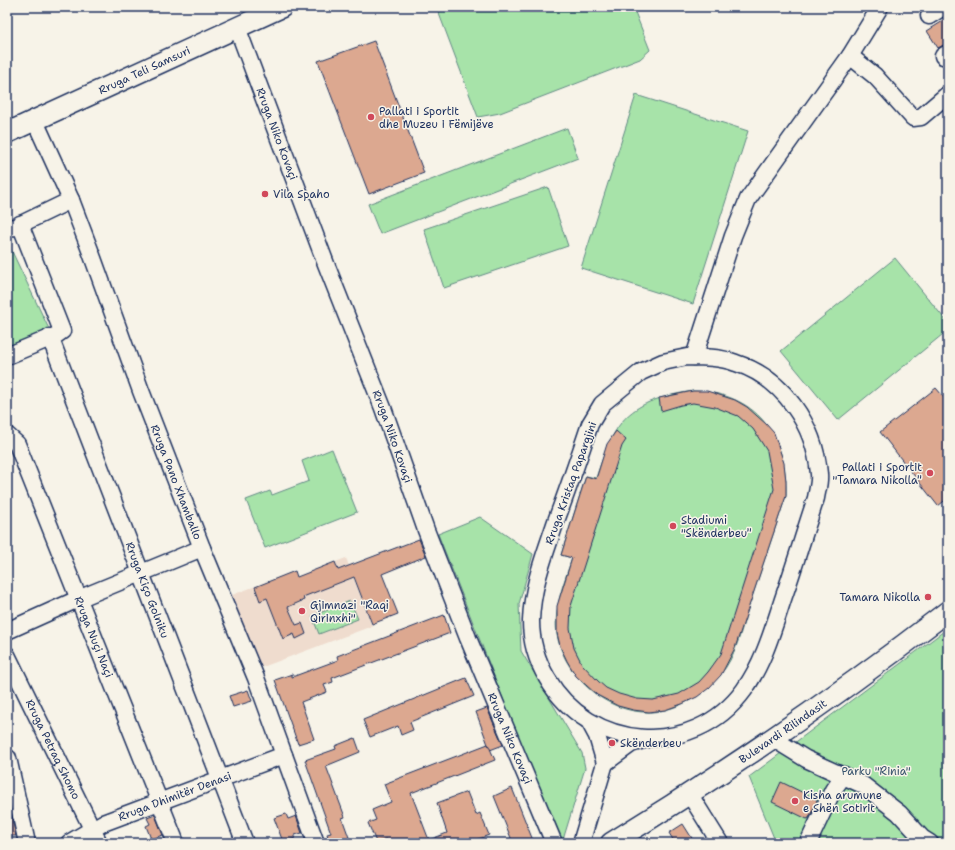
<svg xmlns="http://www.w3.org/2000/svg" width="955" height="850" font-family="'Shantell Sans',sans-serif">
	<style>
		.built { fill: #efdcce }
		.green { fill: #a7e3a9; stroke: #618984 }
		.building { fill: #dca890; stroke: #1b2f5e }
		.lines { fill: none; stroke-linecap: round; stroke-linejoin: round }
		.minor-casing { stroke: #1b2f5e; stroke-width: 19 }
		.major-casing { stroke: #1b2f5e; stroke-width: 23 }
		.minor { stroke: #f7f3e8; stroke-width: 16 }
		.major { stroke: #f7f3e8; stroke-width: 20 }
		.poi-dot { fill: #d1495b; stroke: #f7f3e8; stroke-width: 1.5 }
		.labels { text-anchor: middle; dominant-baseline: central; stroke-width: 3; stroke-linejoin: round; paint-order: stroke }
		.street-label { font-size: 11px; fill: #1b2f5e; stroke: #f7f3e8 }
		.poi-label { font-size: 11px; fill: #1b2f5e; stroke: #f7f3e8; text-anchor: start }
		.park-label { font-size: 11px; fill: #37536d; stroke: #f7f3e8 }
	</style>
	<rect width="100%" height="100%" fill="#f7f3e8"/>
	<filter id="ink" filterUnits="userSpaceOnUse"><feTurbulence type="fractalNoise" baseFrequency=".025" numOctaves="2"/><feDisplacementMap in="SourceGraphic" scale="8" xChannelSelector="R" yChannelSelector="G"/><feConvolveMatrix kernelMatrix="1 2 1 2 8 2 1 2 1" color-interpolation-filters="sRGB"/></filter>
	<g filter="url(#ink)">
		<path class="built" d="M346 558 372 626 260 668 232 595 295 571 297 577Z"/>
		<g class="green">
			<path d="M443 7H633L650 50 640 59 500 113 478 117 438 11Z"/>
			<path d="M636 95 748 131 693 304 581 268Z"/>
			<path d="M567 128 578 158 380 234 368 204Z"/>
			<path d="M548 187 568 246 444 288 424 229Z"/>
			<path d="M7 241 49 329 7 349Z"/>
			<path d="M895 258 948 323V330L838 420 781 351Z"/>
			<path d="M693 391C756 392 788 436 786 496 773 534 761 571 748 609 741 630 736 657 720 675 706 692 686 705 665 710 617 722 566 682 557 635 553 608 564 583 572 558L561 555 586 476 596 478C615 419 628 401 693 391Z"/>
			<path d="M332 449 357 512 265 548 246 500 270 491 272 495 309 481 302 461Z"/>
			<path d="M480 517 533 554 519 604 521 651 582 753 585 768 562 843H560L438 534Z"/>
			<path d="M350 601 358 619 319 634 312 616Z"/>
			<path d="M948 628V843H776L749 777Z"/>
		</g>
		<g class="building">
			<path d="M948 18V43L938 48 927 31Z"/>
			<path d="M374 41 424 173 369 194 318 61Z"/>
			<path d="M936 388 948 402V498L938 506 880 432Z"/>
			<path d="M693 391H707L735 400 747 407 766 424 774 433 784 463 786 481V496L735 648 721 675 709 688 697 697 682 704 665 710 649 712 633 710 618 706 597 695 576 676 567 661 560 646 557 633V606L572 558 561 555 586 476 596 479 607 444 616 431 626 440 622 446 571 606 570 628 574 648 582 664 598 681 606 688 619 694 637 699 653 700 679 694 699 682 708 672 721 654 774 489 767 451 753 429 738 416 715 407 693 403 681 405 661 411 659 398Z"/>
			<path d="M419 539 426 556 382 574 398 614 372 624 354 577 303 597 304 600 288 607 296 625 302 623 306 634 296 639 294 634 283 639 267 598 260 601 255 587 295 571 297 577 335 562 338 570Z"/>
			<path d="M444 615 450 633 332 678 333 682 324 685 327 692 301 702 314 739 298 744 275 680 292 674V677L338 660 337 656Z"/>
			<path d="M466 678 474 696 410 722 413 730 401 735 398 726 370 737 363 720Z"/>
			<path d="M248 690 252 701 233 707 229 696Z"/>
			<path d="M487 708 503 745 490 750 476 712Z"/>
			<path d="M355 738 360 752 326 766 345 817 342 818 351 843H330L327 834 331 833 305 760 336 749 335 746Z"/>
			<path d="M488 744 495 760 411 793 429 840 447 833 437 803 467 792 476 815 480 813 489 835 468 843H386V839L376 842 368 823 376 820 372 810 391 802 384 784Z"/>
			<path d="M781 782 816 799 817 801 809 818 807 819 772 802Z"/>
			<path d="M512 788 534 843H513L494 796Z"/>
			<path d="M7 797 16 836H7Z"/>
			<path d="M286 814 288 819 296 816 302 833 295 835V838L283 842 274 818Z"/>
			<path d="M155 815 163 835 151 839 146 826 150 824 147 818Z"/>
			<path d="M683 824 695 843H675L669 833Z"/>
		</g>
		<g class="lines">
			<g class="minor-casing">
				<g id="minor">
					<path d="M929 16 943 7"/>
					<path id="s1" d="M237 27 326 264 383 408 426 530 468 638 554 843"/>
					<path d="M850 56 875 76 913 118 921 117 948 94"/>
					<path d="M943 56 948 53"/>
					<path id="s2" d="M35 121 71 200 90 250 141 391 202 548 256 678 316 843"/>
					<path d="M7 228 15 227 71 200"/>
					<path id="s3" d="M50 337 245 843"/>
					<path d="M7 356 55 336 62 331 20 224"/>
					<path d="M687 357C704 357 720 357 736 363 783 378 815 425 819 474 820 482 817 491 816 498 805 531 795 564 784 596 773 629 764 662 744 690 693 760 589 751 547 678 537 661 531 641 531 621 532 586 545 554 556 521 568 489 579 457 590 424L602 404 641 372 663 362Z"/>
					<path d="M694 357 733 236 748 199 850 56 880 7"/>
					<path id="s4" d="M7 435 17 444 176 843"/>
					<path d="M7 631 78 599 202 548"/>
					<path id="s5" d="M7 655 99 843"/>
					<path d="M772 738 806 759 863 785 899 813 922 838 930 843"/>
					<path d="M8 758 27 843"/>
					<path d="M605 763 631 744 647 739"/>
					<path d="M690 795 720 843"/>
					<path id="s6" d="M69 843 103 823 284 755"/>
					<path d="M581 843 605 763 597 736 590 723"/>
					<path d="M808 843 833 790 844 775"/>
				</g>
			</g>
			<g class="major-casing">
				<g id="major">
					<path id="s7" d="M7 133 282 7"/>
					<path id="s8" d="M611 843C727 772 840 694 948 611"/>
				</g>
			</g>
			<use href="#minor" class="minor"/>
			<use href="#major" class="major"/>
		</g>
	</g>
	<g class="poi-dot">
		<circle cx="371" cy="117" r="4"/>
		<circle cx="265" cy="194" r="4"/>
		<circle cx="930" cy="473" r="4"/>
		<circle cx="673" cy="526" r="4"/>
		<circle cx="928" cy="597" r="4"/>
		<circle cx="302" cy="611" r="4"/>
		<circle cx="612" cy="743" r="4"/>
		<circle cx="795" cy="801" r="4"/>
	</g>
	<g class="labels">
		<g class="street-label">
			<text stroke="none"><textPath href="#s7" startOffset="151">Rruga Teli Samsuri</textPath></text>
			<text stroke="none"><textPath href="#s1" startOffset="114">Rruga Niko Kovaçi</textPath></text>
			<text stroke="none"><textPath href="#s1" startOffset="438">Rruga Niko Kovaçi</textPath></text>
			<text stroke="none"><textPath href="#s2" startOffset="388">Rruga Pano Xhamballo</textPath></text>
			<text transform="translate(571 483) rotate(-70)">Rruga Kristaq Papargjini</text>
			<text stroke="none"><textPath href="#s3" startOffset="271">Rruga Kiço Golniku</textPath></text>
			<text stroke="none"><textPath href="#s4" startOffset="221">Rruga Nuçi Naçi</textPath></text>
			<text stroke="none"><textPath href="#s8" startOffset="205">Bulevardi Rilindasit</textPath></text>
			<text stroke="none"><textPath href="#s1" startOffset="762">Rruga Niko Kovaçi</textPath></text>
			<text stroke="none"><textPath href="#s5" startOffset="105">Rruga Petraq Shomo</textPath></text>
			<text stroke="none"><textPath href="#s6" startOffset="116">Rruga Dhimitër Denasi</textPath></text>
		</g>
		<g class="poi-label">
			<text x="379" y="111">Pallati i Sportit<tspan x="379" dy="13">dhe Muzeu i Fëmijëve</tspan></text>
			<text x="273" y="194">Vila Spaho</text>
			<text x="922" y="467" text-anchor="end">Pallati i Sportit<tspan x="922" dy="13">"Tamara Nikolla"</tspan></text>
			<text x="681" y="520">Stadiumi<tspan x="681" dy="13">"Skënderbeu"</tspan></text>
			<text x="920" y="597" text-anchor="end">Tamara Nikolla</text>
			<text x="310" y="605">Gjimnazi "Raqi<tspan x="310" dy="13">Qirinxhi"</tspan></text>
			<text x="620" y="743">Skënderbeu</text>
			<text x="803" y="795">Kisha arumune<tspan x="803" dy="13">e Shën Sotirit</tspan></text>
		</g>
		<g class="park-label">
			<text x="876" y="771">Parku "Rinia"</text>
		</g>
	</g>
	<rect width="955" height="850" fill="none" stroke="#f7f3e8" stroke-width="24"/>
	<rect x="12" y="12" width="931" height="826" fill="none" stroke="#1b2f5e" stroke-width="1.5" filter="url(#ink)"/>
</svg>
